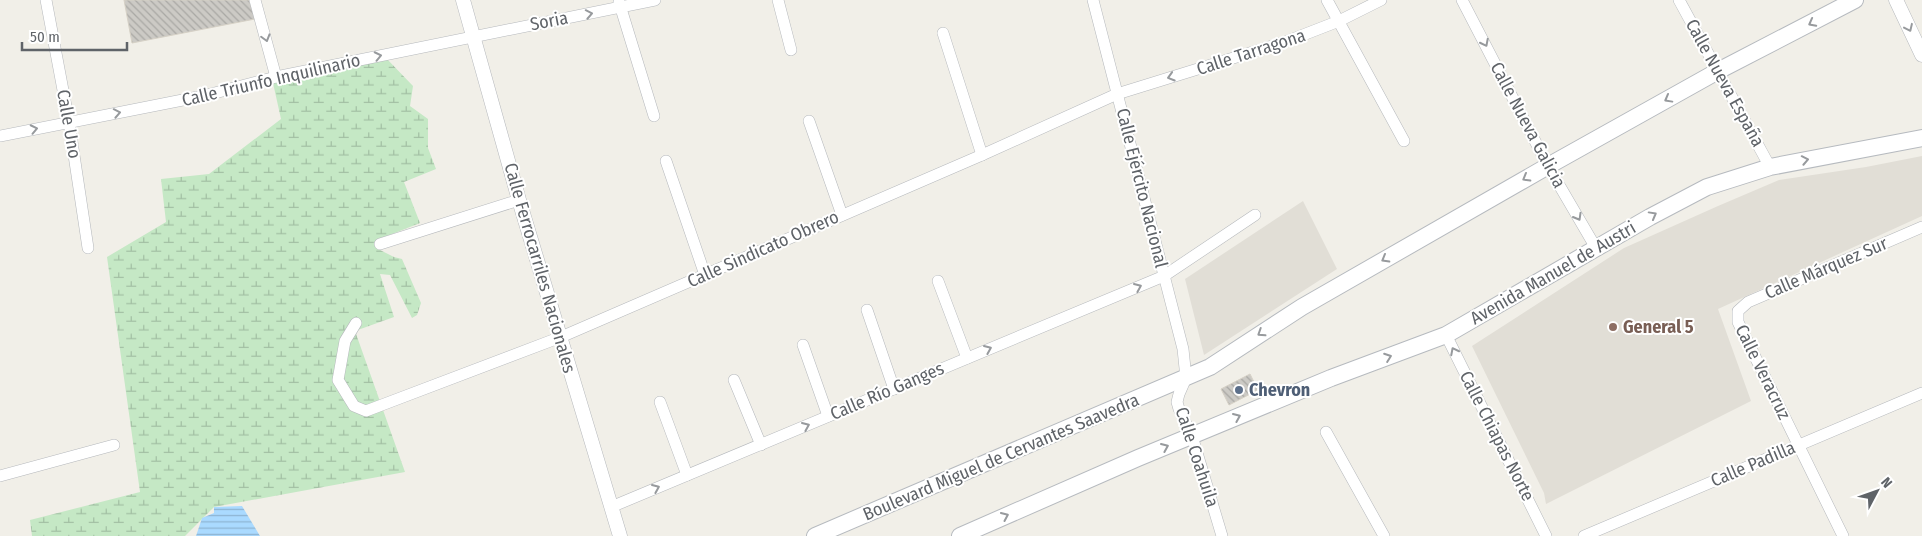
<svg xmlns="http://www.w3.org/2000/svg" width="1922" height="536" font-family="'Fira Sans Condensed',sans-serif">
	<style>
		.education { fill: #e1ded6 }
		.wetland { fill: url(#wetland-marsh) }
		.water { fill: url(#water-rules) }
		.building { fill: url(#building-back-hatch); stroke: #d6d1c6 }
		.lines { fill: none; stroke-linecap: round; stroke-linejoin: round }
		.minor-casing { stroke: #b5b8bc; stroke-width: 12 }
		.tertiary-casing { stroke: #b5b8bc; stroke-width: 15 }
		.secondary-casing { stroke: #b6babf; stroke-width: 18 }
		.minor { stroke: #fff; stroke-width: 11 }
		.tertiary { stroke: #fff; stroke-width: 14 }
		.secondary { stroke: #fff; stroke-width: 16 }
		.oneway { stroke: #979a9d }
		.education-dot { fill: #8d6e63; stroke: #fff; stroke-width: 2 }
		.service-dot { fill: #5c6f8a; stroke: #fff; stroke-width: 2 }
		.labels { text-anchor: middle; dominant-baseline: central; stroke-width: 4; stroke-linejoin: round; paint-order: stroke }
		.street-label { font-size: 18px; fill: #5f6368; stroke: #fff }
		.education-label { font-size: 18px; font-weight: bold; fill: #785e54; stroke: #fff; text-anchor: start }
		.service-label { font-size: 18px; font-weight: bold; fill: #4e5e75; stroke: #fff; text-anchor: start }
	</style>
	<defs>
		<pattern id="wetland-marsh" width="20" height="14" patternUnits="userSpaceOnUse" patternTransform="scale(1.25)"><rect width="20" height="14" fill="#c5e8c5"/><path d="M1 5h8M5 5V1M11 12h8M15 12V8" fill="none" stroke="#a3c0a4"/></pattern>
		<pattern id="water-rules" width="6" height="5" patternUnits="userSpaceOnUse" patternTransform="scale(1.25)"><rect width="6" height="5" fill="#aadaff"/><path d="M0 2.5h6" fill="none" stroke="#8eb4d2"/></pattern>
		<pattern id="building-back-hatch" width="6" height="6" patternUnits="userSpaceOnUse" patternTransform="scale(1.25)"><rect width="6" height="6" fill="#cccac5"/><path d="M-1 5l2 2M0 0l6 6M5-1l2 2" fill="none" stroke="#a9a8a4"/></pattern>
	</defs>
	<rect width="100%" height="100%" fill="#f1efe8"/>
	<g class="education">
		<path d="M1922 156V216L1718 309 1751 401 1546 504 1544 493 1472 346 1624 248 1718 206 1779 180 1866 167Z"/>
		<path d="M1303 201 1337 269 1204 355 1185 279Z"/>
	</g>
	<path class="wetland" d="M386 58 413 86 410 106 428 119V148L436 169 404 182 420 223 382 238 380 250 394 257 402 259 421 303 417 315 412 318 390 275 380 274 394 317 355 331 405 472 214 507 185 536H32L30 520 140 492 107 257 166 222 161 179 209 174 281 119 273 83Z"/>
	<path class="water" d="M242 506 260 536H196L202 518 214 513V507Z"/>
	<g class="building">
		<path d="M124 0H249L255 19 132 43Z"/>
		<path d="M1250 374 1258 390 1229 405 1221 389Z"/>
	</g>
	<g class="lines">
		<g class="minor-casing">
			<g id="minor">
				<path d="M46 0 69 122 88 248"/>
				<path d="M255 0 276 77"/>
				<path d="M778 0 791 50"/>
				<path d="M1093 0 1183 349 1186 378 1179 394 1177 402 1179 409 1192 436 1222 536"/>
				<path d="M1327 0 1404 141"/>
				<path d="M1462 0 1548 166 1596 248"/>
				<path d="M1679 0 1770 167"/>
				<path d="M619 2 654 116"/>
				<path d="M943 33 982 155"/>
				<path d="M809 121 842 215"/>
				<path d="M0 136 203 96 276 77 655 0"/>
				<path d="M666 161 705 275"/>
				<path d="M380 244 519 200"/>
				<path d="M938 281 967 358"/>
				<path d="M867 310 894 389"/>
				<path d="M356 323 345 341 338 380 354 406 366 411 561 337 982 155 1117 94 1285 42 1339 21 1381 0"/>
				<path d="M1446 335 1546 536"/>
				<path d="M803 345 828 416"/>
				<path d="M734 380 761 445"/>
				<path d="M660 402 687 475"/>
				<path d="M1326 432 1384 536"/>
				<path d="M0 476 114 445"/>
				<path d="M611 507 1164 276 1255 215"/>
				<path d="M1584 536 1922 393"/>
				<path d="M1843 536 1738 322V311L1748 302 1922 227"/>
			</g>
		</g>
		<g class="tertiary-casing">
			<g id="tertiary">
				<path d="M463 0 519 200 620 536"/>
				<path d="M1896 0 1922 55"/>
			</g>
		</g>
		<g class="secondary-casing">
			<g id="secondary">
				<path d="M815 536 1210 367 1302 307 1548 166 1718 71 1855 0"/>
				<path d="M960 536 1138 458 1331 378 1446 335 1650 217 1707 187 1770 167 1922 138"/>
			</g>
		</g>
		<use href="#minor" class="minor"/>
		<use href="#tertiary" class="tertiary"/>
		<use href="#secondary" class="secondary"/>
	</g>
	<defs><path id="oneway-chevron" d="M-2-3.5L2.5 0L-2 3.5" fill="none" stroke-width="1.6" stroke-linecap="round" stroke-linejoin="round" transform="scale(1.25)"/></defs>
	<g class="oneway">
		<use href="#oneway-chevron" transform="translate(589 14) rotate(-11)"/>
		<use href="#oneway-chevron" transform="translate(1812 23) rotate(152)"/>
		<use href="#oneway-chevron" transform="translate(1909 28) rotate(65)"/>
		<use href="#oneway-chevron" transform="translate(266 38) rotate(74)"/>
		<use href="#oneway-chevron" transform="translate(1485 43) rotate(63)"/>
		<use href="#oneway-chevron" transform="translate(378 56) rotate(-12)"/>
		<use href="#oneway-chevron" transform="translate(1171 77) rotate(163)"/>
		<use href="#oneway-chevron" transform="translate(1668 99) rotate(151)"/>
		<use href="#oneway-chevron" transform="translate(117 113) rotate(-11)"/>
		<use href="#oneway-chevron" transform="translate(34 129) rotate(-12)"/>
		<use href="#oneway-chevron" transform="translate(1805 160) rotate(-11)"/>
		<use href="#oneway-chevron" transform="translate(1526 178) rotate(150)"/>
		<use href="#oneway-chevron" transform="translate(1653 215) rotate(-29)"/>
		<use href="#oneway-chevron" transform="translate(1578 217) rotate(60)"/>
		<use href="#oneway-chevron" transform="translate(1385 259) rotate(150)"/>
		<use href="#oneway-chevron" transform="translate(1138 287) rotate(-23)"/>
		<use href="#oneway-chevron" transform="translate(1261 333) rotate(147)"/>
		<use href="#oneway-chevron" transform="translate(988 349) rotate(-23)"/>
		<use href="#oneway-chevron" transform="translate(1454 351) rotate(-117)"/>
		<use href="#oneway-chevron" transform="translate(1388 357) rotate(-20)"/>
		<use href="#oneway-chevron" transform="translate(1237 417) rotate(-23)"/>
		<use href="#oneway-chevron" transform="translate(806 426) rotate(-23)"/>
		<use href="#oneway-chevron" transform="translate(1165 447) rotate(-23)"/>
		<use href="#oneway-chevron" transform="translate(656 488) rotate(-23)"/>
		<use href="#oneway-chevron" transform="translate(1005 516) rotate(-24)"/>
	</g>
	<circle class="education-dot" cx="1613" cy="327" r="5"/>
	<circle class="service-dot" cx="1239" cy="390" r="5"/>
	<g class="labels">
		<g class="street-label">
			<text transform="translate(549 21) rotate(-11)">Soria</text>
			<text transform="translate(1251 52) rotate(-18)">Calle Tarragona</text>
			<text transform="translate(271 80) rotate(-13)">Calle Triunfo Inquilinario</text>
			<text transform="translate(1725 83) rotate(61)">Calle Nueva España</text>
			<text transform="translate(69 124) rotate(80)">Calle Uno</text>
			<text transform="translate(1528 125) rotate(62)">Calle Nueva Galicia</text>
			<text transform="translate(1142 188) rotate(76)">Calle Ejército Nacional</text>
			<text transform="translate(763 249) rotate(-24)">Calle Sindicato Obrero</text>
			<text transform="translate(540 268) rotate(74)">Calle Ferrocarriles Nacionales</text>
			<text transform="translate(1826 268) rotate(-23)">Calle Márquez Sur</text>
			<text transform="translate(1553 273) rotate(-30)">Avenida Manuel de Austri</text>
			<text transform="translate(1763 372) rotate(64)">Calle Veracruz</text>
			<text transform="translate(887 391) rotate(-23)">Calle Río Ganges</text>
			<text transform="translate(1497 436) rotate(63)">Calle Chiapas Norte</text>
			<text transform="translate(1001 457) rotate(-23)">Boulevard Miguel de Cervantes Saavedra</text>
			<text transform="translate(1197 457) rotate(72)">Calle Coahuila</text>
			<text transform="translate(1753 464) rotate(-23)">Calle Padilla</text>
		</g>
		<g class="education-label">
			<text x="1623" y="327">General 5</text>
		</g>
		<g class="service-label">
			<text x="1249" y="390">Chevron</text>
		</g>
	</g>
	<g transform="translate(1877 491) rotate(49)" stroke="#ffffff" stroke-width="4" paint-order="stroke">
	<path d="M0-4L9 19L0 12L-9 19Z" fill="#5f6368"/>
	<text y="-8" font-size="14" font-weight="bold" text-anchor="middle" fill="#5f6368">N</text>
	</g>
	<path d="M22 42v8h105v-8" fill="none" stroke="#5f6368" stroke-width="2.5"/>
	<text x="30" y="42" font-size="15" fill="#5f6368" stroke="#ffffff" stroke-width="4" paint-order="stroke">50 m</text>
</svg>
